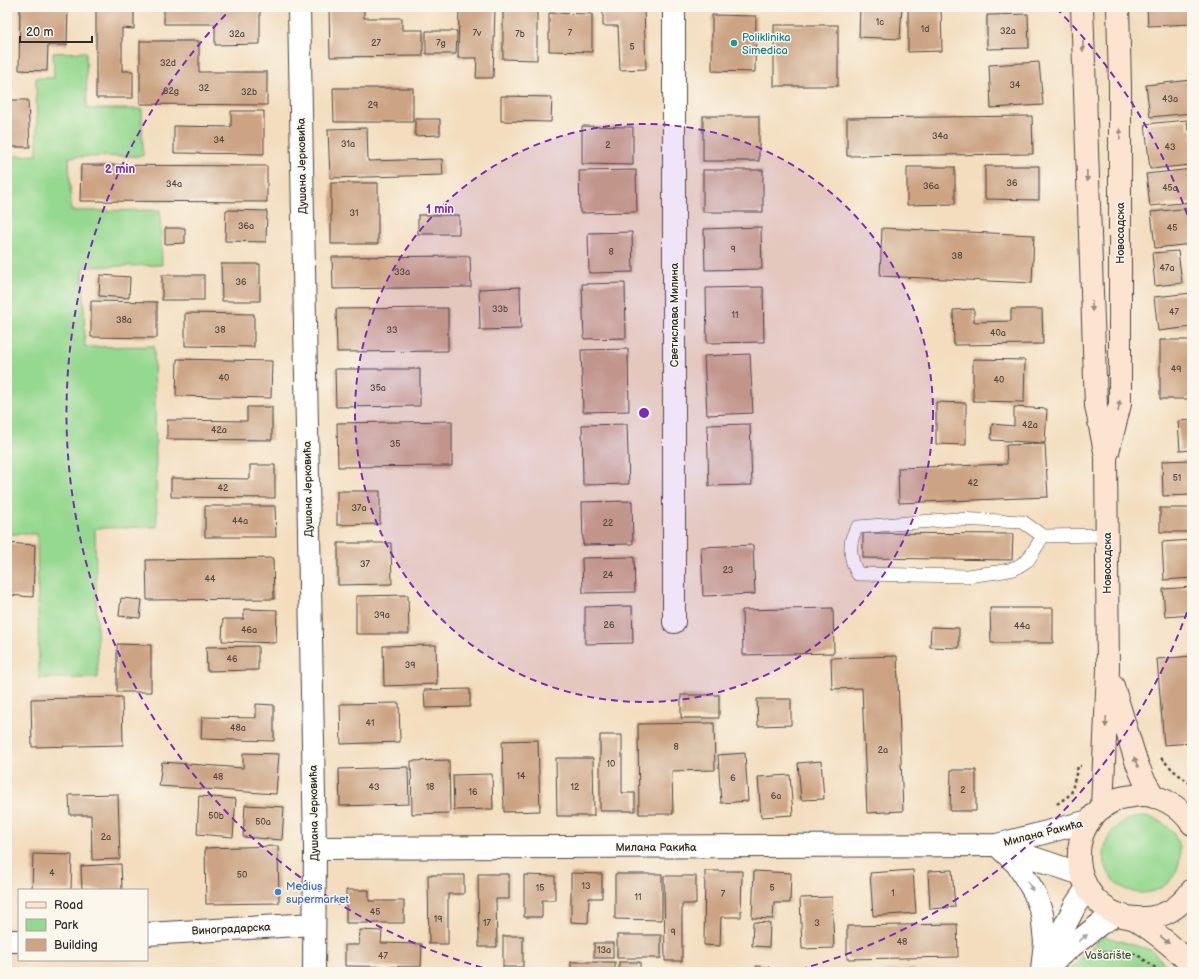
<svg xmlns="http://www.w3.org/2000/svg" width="1199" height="979" font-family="'Balsamiq Sans',sans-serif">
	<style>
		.green { fill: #95d88f; stroke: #60825d }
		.building { fill: #cca484 }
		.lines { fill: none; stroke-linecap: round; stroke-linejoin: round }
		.lane-casing { stroke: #494641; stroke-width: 14 }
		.street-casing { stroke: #494641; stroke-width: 24 }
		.secondary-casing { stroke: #494641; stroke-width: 24 }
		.path { stroke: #494641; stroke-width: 2.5; stroke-dasharray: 3 3; stroke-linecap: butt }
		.lane { stroke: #fff; stroke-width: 13 }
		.street { stroke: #fff; stroke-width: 22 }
		.secondary { stroke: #fde4d0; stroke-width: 22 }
		.oneway { fill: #94887e }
		.oneway2 { fill: #a0a0a0 }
		.ring { fill: none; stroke: #7b2cbf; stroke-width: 2; stroke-dasharray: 7 5 }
		.culture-dot { fill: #0f9aa8; stroke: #fbf7ec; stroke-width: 1.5 }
		.shop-dot { fill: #3f7fe0; stroke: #fbf7ec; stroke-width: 1.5 }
		.labels { text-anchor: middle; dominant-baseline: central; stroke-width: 3; stroke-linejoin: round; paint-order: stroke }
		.number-label { font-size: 9px; fill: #534941 }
		.culture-label { font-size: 11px; fill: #0d838f; stroke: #fbf7ec; text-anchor: start }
		.street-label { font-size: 11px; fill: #2b2b2b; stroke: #fbf7ec }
		.shop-label { font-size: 11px; fill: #366cbe; stroke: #fbf7ec; text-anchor: start }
		.park-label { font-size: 11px; fill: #465644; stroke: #fbf7ec }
		.centre { fill: #7b2cbf; stroke: #fbf7ec; stroke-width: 2 }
		.ring-label { font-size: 12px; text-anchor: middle; font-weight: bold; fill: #7b2cbf; stroke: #fbf7ec; stroke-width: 3; stroke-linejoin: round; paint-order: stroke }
	</style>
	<rect width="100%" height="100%" fill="#fbf7ec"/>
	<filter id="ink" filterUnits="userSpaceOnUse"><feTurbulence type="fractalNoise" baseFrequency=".025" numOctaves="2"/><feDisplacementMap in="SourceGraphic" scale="8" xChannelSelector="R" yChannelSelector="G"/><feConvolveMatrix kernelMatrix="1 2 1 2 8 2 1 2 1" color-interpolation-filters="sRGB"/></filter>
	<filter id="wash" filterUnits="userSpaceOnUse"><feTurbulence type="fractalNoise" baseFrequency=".012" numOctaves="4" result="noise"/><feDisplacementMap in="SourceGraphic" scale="16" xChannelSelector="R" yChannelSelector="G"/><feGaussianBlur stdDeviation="0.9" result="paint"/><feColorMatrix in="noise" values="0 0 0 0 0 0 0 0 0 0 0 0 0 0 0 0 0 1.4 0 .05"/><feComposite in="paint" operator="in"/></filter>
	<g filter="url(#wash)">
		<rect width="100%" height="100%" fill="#f3ddbe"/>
		<g class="green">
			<path d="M86 52 87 109H142L143 156 69 157 71 211 160 210 162 265 83 267 85 347 154 346 157 527 95 528 98 678H39L37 534H7V156L37 155 36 78H54L53 53Z"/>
			<circle cx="1142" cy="855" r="38"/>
			<path d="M1103 936 1151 950 1173 972H1067Z"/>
		</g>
		<g id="blocks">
			<g class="building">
				<path d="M20 7H68L67 45H48L47 71 19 70Z"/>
				<path d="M96 7H134V29L122 28V71H133V98H96Z"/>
				<path d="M164 7H260V44L215 45V24H164Z"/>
				<path d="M329 7H364V18H402V30H423V56L330 57Z"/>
				<path d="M459 7 495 8 493 78H476L477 58H458Z"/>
				<path d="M603 7H644L646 69 620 70 618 26H603Z"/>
				<path d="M860 7H902L900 39 859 37Z"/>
				<path d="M908 7H941L942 51 908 52Z"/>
				<path d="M1147 7H1192V24L1148 26Z"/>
				<path d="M503 8 537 9V60L503 59Z"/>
				<path d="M549 13 592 14V52L549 51Z"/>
				<path d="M1028 14 1029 48 987 49V15Z"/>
				<path d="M712 15 756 16 755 72 712 71Z"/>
				<rect x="774" y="25" width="64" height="61"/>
				<path d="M426 31H457L456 54H426Z"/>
				<path d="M140 41H199V72H267V105L140 104Z"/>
				<path d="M1039 62 1043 105 991 108 989 65Z"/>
				<path d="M1192 80V113L1150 117 1146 85Z"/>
				<path d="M333 88H413V122H334Z"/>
				<path d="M501 96 552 97 551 122 501 121Z"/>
				<path d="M7 100H28L30 147H7Z"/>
				<path d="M231 111H264V154L174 153V126L231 127Z"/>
				<rect x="703" y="116" width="56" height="45"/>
				<path d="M1032 116 1033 154 847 156V118Z"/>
				<path d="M415 119H440V135L415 136Z"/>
				<path d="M1187 120 1188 130 1192 129V165L1150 169 1145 124Z"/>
				<path d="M582 126 633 127V165L582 164Z"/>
				<path d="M367 128 368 161 442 159 443 175 330 178 328 129Z"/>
				<path d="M81 165 267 166V202L80 201Z"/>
				<path d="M985 166H1039V200L985 199Z"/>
				<path d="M907 167H955V204L907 205Z"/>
				<path d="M1192 169V202L1150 206 1146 174Z"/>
				<path d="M636 170 637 212 580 213 579 171Z"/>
				<rect x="703" y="170" width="60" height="42"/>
				<rect x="331" y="183" width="47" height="61"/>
				<path d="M1192 208V244L1155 248 1151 212Z"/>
				<path d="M226 210 267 211 266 242 225 241Z"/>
				<rect x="418" y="215" width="41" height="19"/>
				<path d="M761 227 762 269 705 270 704 229Z"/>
				<path d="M165 228H185V243L165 244Z"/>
				<path d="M882 228 1034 235 1032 283 880 276Z"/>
				<path d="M632 232 633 272 589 273 588 233Z"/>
				<path d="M1178 251 1182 283 1155 286 1152 253Z"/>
				<path d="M470 256 471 287 333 289 332 257Z"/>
				<path d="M221 264H260V301H222Z"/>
				<path d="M100 275 130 277 129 298 99 296Z"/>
				<rect x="162" y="275" width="42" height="25"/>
				<path d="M625 283 626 338 584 339 582 284Z"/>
				<path d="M520 287 521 329 480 330 479 289Z"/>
				<path d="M763 287 764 342 707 343 706 288Z"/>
				<path d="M1192 293V327L1158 331 1154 297Z"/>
				<path d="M91 301 157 302V338L91 337Z"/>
				<path d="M448 308V351L337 352 336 309Z"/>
				<path d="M974 309V322L1011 321V309H1042L1043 344 954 345 953 310Z"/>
				<path d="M185 313 254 314V347L185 346Z"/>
				<rect x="1160" y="340" width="32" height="59"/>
				<path d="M628 349 629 411 583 412 581 350Z"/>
				<path d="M750 354 753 413 707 415 704 356Z"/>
				<path d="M177 359 272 361 271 398 176 396Z"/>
				<path d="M973 359 1025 360 1024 402 973 401Z"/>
				<path d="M335 369H420V406L336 407Z"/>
				<path d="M936 402 966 403V445L936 444Z"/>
				<path d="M247 407H272V440L167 439V420L247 421Z"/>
				<path d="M1014 407 1047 409 1045 443 991 440 992 424 1014 426Z"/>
				<path d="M1192 420V450L1180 451 1178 421Z"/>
				<path d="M452 421V466L338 467 337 423Z"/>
				<path d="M627 424 629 484 583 485 582 425Z"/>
				<path d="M750 424 752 485 709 486 707 425Z"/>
				<path d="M1045 444 1048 497 899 503 898 468 1007 464 1006 445Z"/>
				<path d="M1192 460V495L1163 496 1162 461Z"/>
				<path d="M250 465H275V498L171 497V478L250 479Z"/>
				<path d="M337 491H380V524L337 525Z"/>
				<path d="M632 501 633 544 583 545 582 502Z"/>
				<path d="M205 506H275L276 537H205Z"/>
				<rect x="1160" y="508" width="32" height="24"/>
				<path d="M863 533 1013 534 1012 560 863 558Z"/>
				<path d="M1192 540V578L1164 580 1162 542Z"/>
				<path d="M7 543 35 545 33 597 7 595Z"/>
				<path d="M338 543H391L392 584 338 585Z"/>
				<path d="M753 545 755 594 703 596 701 547Z"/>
				<path d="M634 557 635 592 583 593 582 558Z"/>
				<path d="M273 558 274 599 147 600 146 560Z"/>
				<path d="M1192 587V615L1165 617 1163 589Z"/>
				<path d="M408 595 409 634H356V596Z"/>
				<path d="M121 598 142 600 140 618 119 616Z"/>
				<path d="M632 606 633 643 585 644V607Z"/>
				<path d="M833 608 834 653 743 655 742 610Z"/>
				<path d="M990 608H1053V643H991Z"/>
				<path d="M244 609 277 610 276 643 222 641 223 619H244Z"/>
				<path d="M931 627 959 628V648L930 647Z"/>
				<path d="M117 644 151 645V692H117Z"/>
				<path d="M436 645 437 684 384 686 383 646Z"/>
				<path d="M258 646V670L207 671 206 647Z"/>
				<rect x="7" y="650" width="3" height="45"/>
				<path d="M897 656 903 811 867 813 862 688 832 689 831 658Z"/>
				<path d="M1192 656V743L1164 745 1157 659Z"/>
				<path d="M470 689V707L425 708 424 690Z"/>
				<rect x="681" y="695" width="38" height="23"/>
				<path d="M122 697 123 745 32 747 31 699Z"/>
				<path d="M757 699H791V725L758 726Z"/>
				<path d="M399 703 400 742 341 744 340 704Z"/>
				<path d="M256 704 274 705V741L201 739 202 717 256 718Z"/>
				<path d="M714 723 715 770 672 771 673 814H639L638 724Z"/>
				<path d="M600 735H622V793H635V811H600Z"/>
				<path d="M538 740 540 811 504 812 502 741Z"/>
				<path d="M243 753 279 754 276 794 159 786 162 762 243 768Z"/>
				<path d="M745 753 748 801 721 803 718 755Z"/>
				<path d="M556 758H593L594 816H557Z"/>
				<path d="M449 760 450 813 412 814 411 761Z"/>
				<path d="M821 761 824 799 801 800 798 763Z"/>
				<path d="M408 767 409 804 340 806 339 769Z"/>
				<path d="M951 770H976V811H950Z"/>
				<path d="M492 774 493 809 454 810 453 775Z"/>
				<path d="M790 775 793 815 761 817 758 777Z"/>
				<path d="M118 794 120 859 92 860 91 815H70L69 795Z"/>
				<path d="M199 796 236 799 233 837 197 834Z"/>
				<path d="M245 805 284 807 282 840 243 837Z"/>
				<path d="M278 846 279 903 206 904 205 848Z"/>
				<path d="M33 854 72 855 71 890H32Z"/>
				<path d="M121 864 122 890H82L81 866Z"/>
				<path d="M913 870 916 913 873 916 870 873Z"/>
				<path d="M952 870 955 907 930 909 928 871Z"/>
				<path d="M705 871H742L741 917H721L720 946 704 945Z"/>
				<path d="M754 871 791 873 790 903H774L773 919 752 918Z"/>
				<path d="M571 873 602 874V898H589L588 923 571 922Z"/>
				<path d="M478 874H509V899H496L497 947H479Z"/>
				<path d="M615 874H662V920L615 919Z"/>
				<path d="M428 875H464V894H448V944H429Z"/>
				<path d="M524 875 555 876V900H542V917H524Z"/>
				<path d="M664 876H696V904H682V961H665Z"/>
				<path d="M346 890H369V901H404V923H346Z"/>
				<path d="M832 897 834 948 802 949 800 898Z"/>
				<path d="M753 922 770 923 769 947 752 946Z"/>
				<path d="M957 924 958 957 847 959V926Z"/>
				<path d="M360 930 382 931 381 943 422 944 421 967 345 966V945H359Z"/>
				<rect x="617" y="935" width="44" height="23"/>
				<rect x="503" y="936" width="20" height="31"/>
				<rect x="594" y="943" width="19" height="15"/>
				<rect x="571" y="962" width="44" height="10"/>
				<rect x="619" y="962" width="21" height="10"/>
				<path d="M756 966 769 967V972H756Z"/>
				<path d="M915 969V972H884V971Z"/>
			</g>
		</g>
	</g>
	<g filter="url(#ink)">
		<use href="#blocks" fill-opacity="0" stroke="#494641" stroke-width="1"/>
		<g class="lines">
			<g class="lane-casing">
				<path id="lane" d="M1043 536 1028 560 1014 569 998 572 967 576 858 574C850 561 847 540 858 527L956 519 1023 522 1043 536 1107 535"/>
			</g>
			<g class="street-casing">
				<g id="street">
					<path d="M299 7 315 848 314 972"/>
					<path d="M674 622V7"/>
					<path d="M997 845 1017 864 1034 892 1042 914 1045 942 1042 970"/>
					<path d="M1001 847 1081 874"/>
					<path d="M315 848 997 845 1089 821"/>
					<path d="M147 934 314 924"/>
					<path d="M7 941H19"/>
					<path d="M1046 962 1076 904 1087 888"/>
					<path d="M1047 966 1100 924 1117 914"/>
				</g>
			</g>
			<g class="secondary-casing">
				<g id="secondary">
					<path d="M1082 7 1096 406 1106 457 1108 669 1102 808"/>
					<path d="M1108 452 1120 404V85L1118 7"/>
					<path d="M1113 686 1136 761 1143 778 1154 797"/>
					<path d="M1192 824C1180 806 1156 791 1133 796 1128 797 1122 797 1118 799 1053 824 1074 923 1145 918 1165 917 1181 906 1192 890"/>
					<path d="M1135 919C1156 933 1175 947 1192 966"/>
				</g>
			</g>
			<g class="path">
				<path d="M1161 758 1174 771 1192 785"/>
				<path d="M1057 804 1071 794 1078 766H1081"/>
				<path d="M1103 952 1136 954 1161 972"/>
			</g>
			<use href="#lane" class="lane"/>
			<use href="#street" class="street"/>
			<use href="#secondary" class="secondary"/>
		</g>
		<defs><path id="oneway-solid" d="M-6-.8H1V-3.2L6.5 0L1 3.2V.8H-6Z"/></defs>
		<g class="oneway">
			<use href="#oneway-solid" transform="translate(1083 46) rotate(89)"/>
			<use href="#oneway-solid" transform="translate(1120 134) rotate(-90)"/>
			<use href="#oneway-solid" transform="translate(1087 176) rotate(88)"/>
			<use href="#oneway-solid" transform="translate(1092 306) rotate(88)"/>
			<use href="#oneway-solid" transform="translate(1119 406) rotate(-81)"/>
			<use href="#oneway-solid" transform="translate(1106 722) rotate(93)"/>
			<use href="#oneway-solid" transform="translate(1136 762) rotate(-111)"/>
			<use href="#oneway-solid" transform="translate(1165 940) rotate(41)"/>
		</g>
		<g class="oneway2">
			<use href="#oneway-solid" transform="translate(1030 886) rotate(58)"/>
			<use href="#oneway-solid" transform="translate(1083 938) rotate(-38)"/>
		</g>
	</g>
	<circle cx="644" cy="413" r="289" fill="#7b2cbf" fill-opacity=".12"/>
	<g class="ring">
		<circle cx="644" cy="413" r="289"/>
		<path d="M1191 601A578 578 0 0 1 794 971M494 971A578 578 0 0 1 232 8M1056 8A578 578 0 0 1 1191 225"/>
	</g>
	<circle class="culture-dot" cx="734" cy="43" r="4"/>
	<circle class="shop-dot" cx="278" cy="892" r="4"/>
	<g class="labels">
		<g class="number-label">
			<text x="880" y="22">1c</text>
			<text x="925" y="29">1d</text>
			<text x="1008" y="31">32a</text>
			<text x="477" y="33">7v</text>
			<text x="570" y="33">7</text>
			<text x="237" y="34">32a</text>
			<text x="520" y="34">7b</text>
			<text x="376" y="43">27</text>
			<text x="441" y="43">7g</text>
			<text x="632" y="47">5</text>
			<text x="168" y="63">32d</text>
			<text x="1015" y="85">34</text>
			<text x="204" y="88">32</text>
			<text x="171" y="91">32g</text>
			<text x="249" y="92">32b</text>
			<text x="1170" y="99">43a</text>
			<text x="373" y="105">29</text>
			<text x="940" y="136">34a</text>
			<text x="219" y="140">34</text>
			<text x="348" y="144">31a</text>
			<text x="608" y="145">2</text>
			<text x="1170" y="147">43</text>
			<text x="1012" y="183">36</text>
			<text x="174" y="184">34a</text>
			<text x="931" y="186">36a</text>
			<text x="1170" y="188">45a</text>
			<text x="354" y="213">31</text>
			<text x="246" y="226">36a</text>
			<text x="1172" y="228">45</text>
			<text x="733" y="249">9</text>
			<text x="611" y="252">8</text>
			<text x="957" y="256">38</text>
			<text x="1167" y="268">47a</text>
			<text x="402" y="272">33a</text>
			<text x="241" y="282">36</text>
			<text x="500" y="309">33b</text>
			<text x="1174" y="312">47</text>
			<text x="735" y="315">11</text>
			<text x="124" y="320">38a</text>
			<text x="220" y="330">38</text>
			<text x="392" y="330">33</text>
			<text x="998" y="333">40a</text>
			<text x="1176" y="369">49</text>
			<text x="224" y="378">40</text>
			<text x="999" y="380">40</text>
			<text x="378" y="388">35a</text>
			<text x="1030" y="425">42a</text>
			<text x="219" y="430">42a</text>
			<text x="395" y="444">35</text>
			<text x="1177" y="478">51</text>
			<text x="973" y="483">42</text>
			<text x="223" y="488">42</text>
			<text x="359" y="508">37a</text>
			<text x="240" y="521">44a</text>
			<text x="608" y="523">22</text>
			<text x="365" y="564">37</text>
			<text x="728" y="570">23</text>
			<text x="608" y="575">24</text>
			<text x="210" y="579">44</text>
			<text x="382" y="615">39a</text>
			<text x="609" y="625">26</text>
			<text x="1022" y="626">44a</text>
			<text x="249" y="630">46a</text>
			<text x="232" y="659">46</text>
			<text x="410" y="665">39</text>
			<text x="370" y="723">41</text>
			<text x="238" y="728">48a</text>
			<text x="676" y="747">8</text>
			<text x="883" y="750">2a</text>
			<text x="611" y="764">10</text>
			<text x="521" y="776">14</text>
			<text x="218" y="777">48</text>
			<text x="733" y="778">6</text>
			<text x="374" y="787">43</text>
			<text x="430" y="787">18</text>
			<text x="575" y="787">12</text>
			<text x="963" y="790">2</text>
			<text x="473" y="792">16</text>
			<text x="776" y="796">6a</text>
			<text x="216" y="816">50b</text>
			<text x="263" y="822">50a</text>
			<text x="106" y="837">2a</text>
			<text x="52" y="873">4</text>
			<text x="242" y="875">50</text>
			<text x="586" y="886">13</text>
			<text x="540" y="888">15</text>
			<text x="772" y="888">5</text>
			<text x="893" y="893">1</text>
			<text x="723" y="894">7</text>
			<text x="638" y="897">11</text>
			<text x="375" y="912">45</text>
			<text x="438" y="919">19</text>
			<text x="487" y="923">17</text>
			<text x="817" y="923">3</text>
			<text x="673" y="932">9</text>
			<text x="902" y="942">48</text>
			<text x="604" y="950">13a</text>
			<text x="383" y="956">47</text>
		</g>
		<g class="culture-label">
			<text x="742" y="37">Poliklinika<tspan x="742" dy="13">Simedica</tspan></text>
		</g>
		<g class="street-label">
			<text transform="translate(302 166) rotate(-91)">Душана Јерковића</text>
			<text transform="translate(1120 233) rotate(-90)">Новосадска</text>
			<text transform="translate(674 315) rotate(-90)">Светислава Милина</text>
			<text transform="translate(308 489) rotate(-91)">Душана Јерковића</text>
			<text transform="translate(1107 563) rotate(-90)">Новосадска</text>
			<text transform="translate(314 813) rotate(-91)">Душана Јерковића</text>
			<text transform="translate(1043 833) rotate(-14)">Милана Ракића</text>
			<text x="656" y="847">Милана Ракића</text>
			<text transform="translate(231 929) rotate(-3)">Виноградарска</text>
		</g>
		<g class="shop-label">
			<text x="286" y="886">Medius<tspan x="286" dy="13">supermarket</tspan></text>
		</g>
		<g class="park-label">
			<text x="1108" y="955">Vašarište</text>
		</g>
	</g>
	<circle cx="644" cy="413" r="6" class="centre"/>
	<g class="ring-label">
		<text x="120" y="173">2 min</text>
		<text x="440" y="213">1 min</text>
	</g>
	<rect width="1199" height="979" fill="none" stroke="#fbf7ec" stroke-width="24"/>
	<rect x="18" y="889" width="130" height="72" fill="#fbf7ec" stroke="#a8a59f"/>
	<rect x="26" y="902" width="20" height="6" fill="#fde4d0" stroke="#a8a59f"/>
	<text x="54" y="909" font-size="12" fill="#2b2b2b">Road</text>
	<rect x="26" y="919" width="20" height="12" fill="#95d88f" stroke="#a8a59f"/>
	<text x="54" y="929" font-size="12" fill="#2b2b2b">Park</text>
	<rect x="26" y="939" width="20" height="12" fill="#cca484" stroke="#a8a59f"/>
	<text x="54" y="949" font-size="12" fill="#2b2b2b">Building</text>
	<path d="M20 36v6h72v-6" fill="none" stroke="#2b2b2b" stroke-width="2"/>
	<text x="26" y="36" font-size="12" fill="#2b2b2b" stroke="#fbf7ec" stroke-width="3" paint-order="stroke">20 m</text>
</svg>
